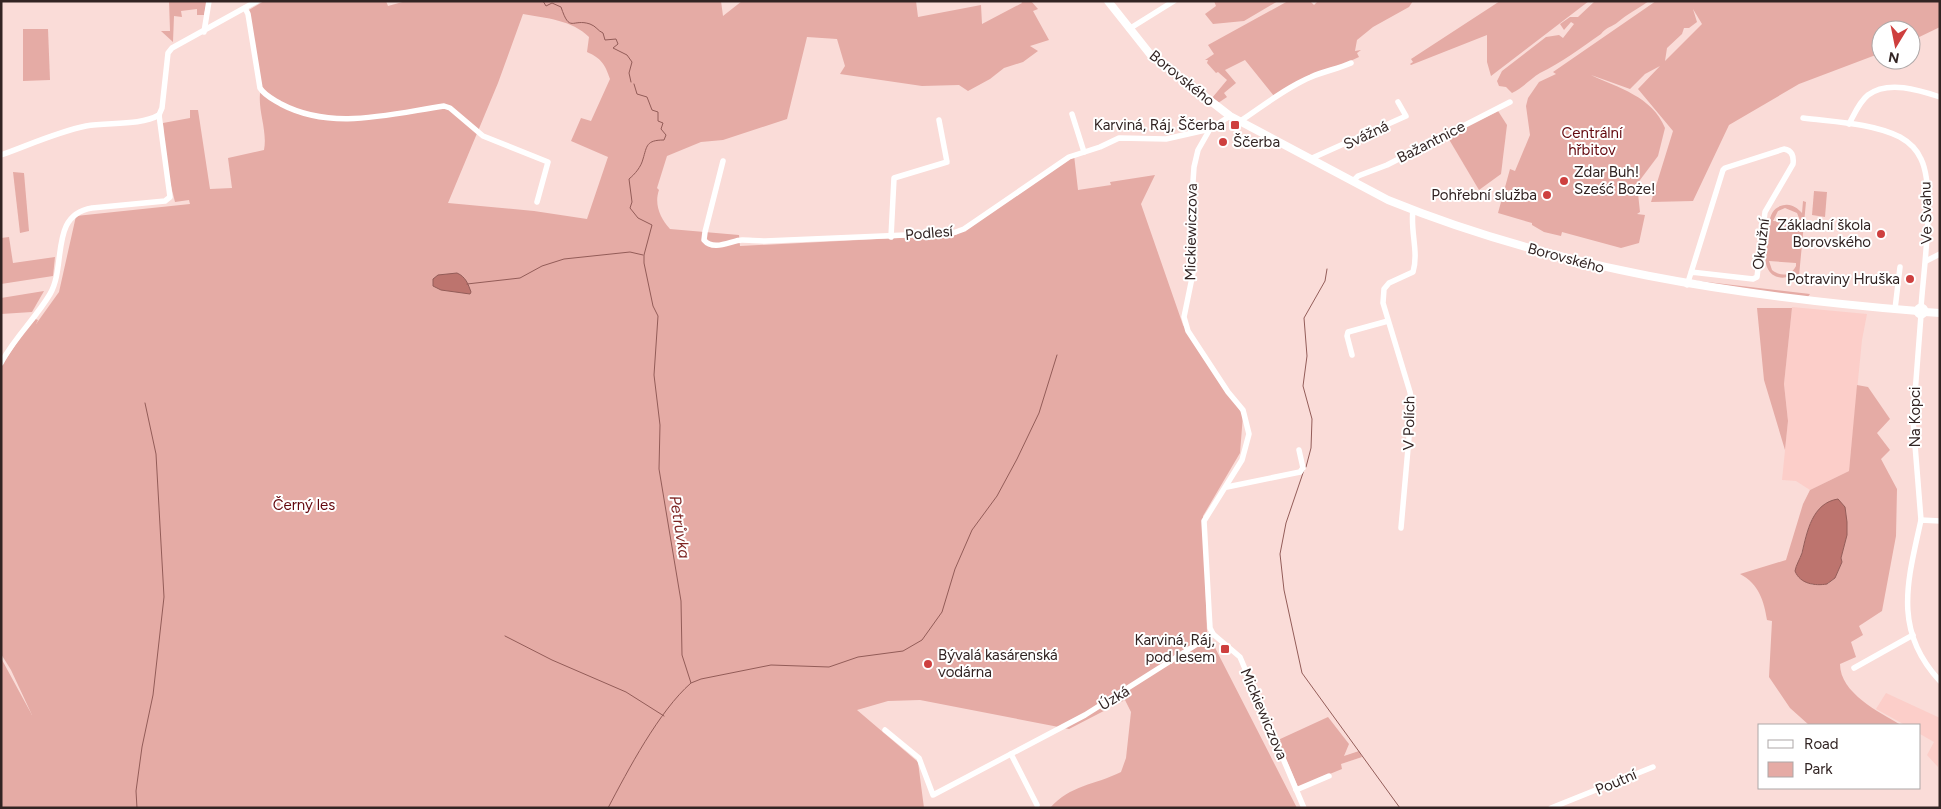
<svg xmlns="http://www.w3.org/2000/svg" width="1941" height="809" font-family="Figtree,sans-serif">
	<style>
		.built { fill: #fccec9 }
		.green { fill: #e5aba5; fill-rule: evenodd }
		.water { fill: #bd746e; stroke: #935c58 }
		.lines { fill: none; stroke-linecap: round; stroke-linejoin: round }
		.stream { stroke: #935c58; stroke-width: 1 }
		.minor { stroke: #fff; stroke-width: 5.5 }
		.major { stroke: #fff; stroke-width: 8 }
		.poi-dot { fill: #ce3f3e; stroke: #fff; stroke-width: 2 }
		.labels { text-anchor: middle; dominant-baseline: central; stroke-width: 4; stroke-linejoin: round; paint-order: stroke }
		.street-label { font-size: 15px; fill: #322423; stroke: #fff }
		.poi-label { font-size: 15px; fill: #322423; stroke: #fff; text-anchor: end }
		.park-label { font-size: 15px; fill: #63070d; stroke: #fff }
		.water-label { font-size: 16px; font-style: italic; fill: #7f2725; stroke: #fff }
	</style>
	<rect width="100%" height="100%" fill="#fadcd8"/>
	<g class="built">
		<path d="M1792 307 1867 314 1862 340 1849 471 1810 490 1796 481 1782 480 1788 421 1784 384Z"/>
		<path d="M1886 693 1940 718 1938 767 1927 755 1934 742 1920 734V725H1905L1876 709Z"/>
	</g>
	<g class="green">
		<path d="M169 1H207L204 15H197V9L181 11 182 17 174 16 173 42 161 31H170Z"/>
		<path d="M264 1H386L388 6 406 1H721L723 16 742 1H916L918 17 981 5 982 24 1022 3 1021 1H1031L1038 9 1033 11 1049 40 1030 46 1038 51 1023 62 1004 68 990 79 968 91 959 85 922 86 840 74 845 66 837 39 807 37 787 119 723 140 701 142 667 156 657 188 659 190C654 204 660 218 670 229L739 235 740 246 956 235 1074 155 1078 190 1111 185 1110 182 1155 175 1141 204 1183 325 1243 415 1240 453 1203 516 1207 632 1297 808H1050C1070 785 1095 785 1121 772L1126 758 1131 712 1125 700 1069 729 920 700 888 701 857 710 918 762 924 808H1V658L32 715 11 670 1 654V367L33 318 38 320 36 324 59 292 76 216 190 204 189 200 175 202 166 166 163 123 190 118V110H198L210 189 232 188 228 158 264 150C268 129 256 108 261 87L249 10ZM523 14C546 18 572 20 589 37L587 52C601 58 605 64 610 79L591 121 581 118 571 141 608 157 587 219 534 211 448 203 498 83Z"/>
		<path d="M1214 1H1278L1244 21 1213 24 1205 14 1216 6Z"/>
		<path d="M1288 1H1310L1314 5 1318 1H1413L1409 7 1373 27 1357 40 1355 51 1361 50 1357 53 1359 57 1274 96 1245 60 1225 70 1236 83 1224 93 1227 97 1218 103 1212 98 1227 80 1218 72 1216 73 1207 63 1208 60H1205L1214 54 1208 45Z"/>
		<path d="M1500 1H1589L1491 76 1487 62V35L1411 65 1410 64 1413 62 1411 59Z"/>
		<path d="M1595 1H1649C1638 9 1627 14 1618 22 1612 27 1606 27 1601 34 1582 47 1561 63 1540 73 1530 79 1523 88 1512 93L1506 87 1499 86 1497 81 1502 71 1546 37 1559 35 1563 38 1574 24 1571 22 1564 30 1560 24 1570 17H1578Z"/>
		<path d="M1656 1H1940V27L1911 41V30H1881V53L1799 84 1729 125 1693 201 1651 202 1673 131 1638 89 1660 66 1645 74 1630 89 1591 75C1618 88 1652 96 1665 128L1658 156 1637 184 1640 212 1637 214 1645 215 1639 243 1621 248 1562 232 1561 236 1544 232 1532 225V223L1498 213 1510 169 1515 171 1530 135 1526 106 1528 98 1539 82 1556 74 1553 72ZM1693 9 1702 24 1665 61 1667 48 1682 34 1684 28H1689L1697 22Z"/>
		<path d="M23 29H48L50 80 23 81Z"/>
		<path d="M1498 111 1507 125 1501 174 1479 190 1447 136Z"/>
		<path d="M13 172 24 173 29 231 20 233Z"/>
		<path d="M1814 191 1827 192 1825 217 1812 215Z"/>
		<path d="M1803 201 1806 202 1799 276 1796 275V273C1787 280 1772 280 1767 267 1764 260 1767 251 1767 244 1769 230 1766 207 1785 205 1792 204 1797 208 1802 213ZM1785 208 1797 213 1801 223 1773 221 1778 211ZM1769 261 1796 263V266C1791 276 1781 277 1772 270Z"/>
		<path d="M9 237 13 263 55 257 53 276 1 284V238Z"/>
		<path d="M1690 280 1810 294 1807 298Z"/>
		<path d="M44 291 32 312 1 314V298Z"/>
		<path d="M1757 308H1792L1784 384 1788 421 1785 450 1764 380Z"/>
		<path d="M1857 385 1868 387 1890 419 1877 433 1890 450 1881 459 1897 489 1896 536 1882 611 1859 626 1863 635 1851 642 1856 657 1840 664C1840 693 1879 712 1901 725H1809L1790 708 1769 677 1772 621 1767 620C1764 601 1759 584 1740 574L1786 560 1803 504 1810 490 1849 471ZM1836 499 1844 506 1847 535 1841 558 1842 562 1835 578 1828 584 1812 585 1798 564C1810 532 1803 518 1836 499Z"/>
		<path d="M1328 717 1349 744 1344 756 1359 751 1362 757 1341 764 1342 769 1298 787 1278 740Z"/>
	</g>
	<g class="water">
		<path d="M457 273C466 277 468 284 471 292L470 294 441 290 433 286V279L438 275Z"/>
		<path d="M1838 499 1845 507 1847 522V535L1841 558 1842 562 1835 578 1827 584C1815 586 1800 584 1795 571 1796 565 1800 559 1802 553 1807 532 1812 503 1838 499Z"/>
	</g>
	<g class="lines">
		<g class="stream">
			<path d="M543 1 546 6 552 3 561 7C570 34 572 18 590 24 596 26 598 31 603 33L605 40 616 39 618 44 613 48 627 55 632 62 629 73 631 82"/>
			<path d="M467 284 520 278 542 266 564 259 630 252 643 255"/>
			<path d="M1306 467 1311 448 1312 419 1303 386 1307 356 1304 318 1325 281 1327 269"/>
			<path d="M1304 470 1286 523 1280 554 1284 590 1302 673 1400 808"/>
			<path d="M505 636 552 660 626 692 664 716"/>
			<path d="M691 683 701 679 771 665 829 667 858 657 903 651 922 640 942 612 955 569 972 530 997 496 1017 459 1039 413 1057 355"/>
			<path d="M137 808 136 791 142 747 153 695 164 597 156 454 145 403"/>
			<path d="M608 808C628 770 659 711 691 683L682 655 681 601 659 469 660 425 654 375 658 316 653 306 644 263V255L652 225 638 218 630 208 632 202 629 179C635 174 641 167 643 159 647 146 646 140 664 140L666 135 661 129 663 123 658 121V112L652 110 647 97 637 94 634 84"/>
		</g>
		<g class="minor">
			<path d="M245 8 248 14 260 88C265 96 273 99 281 104 332 131 390 114 444 106L450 108 483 136 548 162 537 202"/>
			<path d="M1129 29 1174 1"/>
			<path d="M204 32 209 1"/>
			<path d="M1072 114 1084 152"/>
			<path d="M159 115 162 108 168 53 172 48 257 1"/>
			<path d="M1230 116 1210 129 1198 150 1194 167 1190 225 1193 273 1184 317 1188 331 1228 392 1243 410 1249 434 1242 460 1204 521 1210 628 1213 634 1240 657 1304 808"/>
			<path d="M1803 118C1834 122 1872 123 1900 137 1909 142 1917 150 1921 159 1936 189 1923 273 1921 308"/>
			<path d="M1239 122C1262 107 1285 88 1311 77 1324 71 1338 69 1351 63"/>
			<path d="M1849 124C1854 115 1859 102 1868 95 1888 80 1919 90 1940 97"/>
			<path d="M1 155C29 145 57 132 86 126 108 122 140 126 159 115"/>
			<path d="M1310 159 1406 116 1398 102"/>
			<path d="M723 161 705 232 704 240C714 252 732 240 742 240 749 240 757 241 765 241L953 233 964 229 1069 157 1100 147 1119 138 1166 139 1210 129"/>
			<path d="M1353 181 1358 176 1387 165 1510 102"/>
			<path d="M891 237 894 178 947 162 939 120"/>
			<path d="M1926 261 1940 254"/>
			<path d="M1687 285 1689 279 1723 170 1725 168 1784 149C1792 150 1794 156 1793 164L1765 212 1757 277 1753 279 1691 272"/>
			<path d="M1895 309 1900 267"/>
			<path d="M1352 355 1347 336 1348 332 1388 321"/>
			<path d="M1 363C14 338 36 318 50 294 67 265 49 215 92 208L165 201 170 197 159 115"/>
			<path d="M1227 487 1300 472 1303 468 1299 450"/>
			<path d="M1921 520 1913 420 1921 315"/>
			<path d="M1940 521 1921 520C1908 580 1892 630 1940 681"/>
			<path d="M1401 528 1412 403 1410 392 1383 303 1384 289 1389 283 1413 272C1419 252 1410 231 1413 210"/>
			<path d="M1854 668 1913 635"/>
			<path d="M885 730 919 758 933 795 1085 715 1213 634"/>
			<path d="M1011 754 1037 805"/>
			<path d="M1296 790 1329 776"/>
			<path d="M1551 808 1653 767"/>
		</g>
		<g class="major">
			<path d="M1108 1 1150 54 1230 116 1388 200C1557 269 1736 296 1918 311"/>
			<circle cx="1921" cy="311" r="3.5"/>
			<path d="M1925 312 1940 313"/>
		</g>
	</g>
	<g class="poi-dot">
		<rect x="1230" y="120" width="10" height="10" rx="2.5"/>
		<circle cx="1223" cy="142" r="5"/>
		<circle cx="1564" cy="181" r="5"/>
		<circle cx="1547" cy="195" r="5"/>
		<circle cx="1881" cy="234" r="5"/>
		<circle cx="1910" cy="279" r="5"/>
		<rect x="1220" y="644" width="10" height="10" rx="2.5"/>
		<circle cx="928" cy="664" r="5"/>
	</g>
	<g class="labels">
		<g class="street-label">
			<text transform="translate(1182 78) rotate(39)">Borovského</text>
			<text transform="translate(1366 135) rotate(-25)">Svážná</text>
			<text transform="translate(1431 142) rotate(-27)">Bažantnice</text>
			<text transform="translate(1926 213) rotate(-91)">Ve Svahu</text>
			<text transform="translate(1191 232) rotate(-89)">Mickiewiczova</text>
			<text transform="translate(929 233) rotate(-5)">Podlesí</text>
			<text transform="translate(1761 244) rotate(-83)">Okružní</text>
			<text transform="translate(1566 258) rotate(15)">Borovského</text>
			<text transform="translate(1915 417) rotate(-90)">Na Kopci</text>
			<text transform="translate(1409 423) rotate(-89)">V Polích</text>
			<text transform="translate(1114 698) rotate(-31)">Úzká</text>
			<text transform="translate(1264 714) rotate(67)">Mickiewiczova</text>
			<text transform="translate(1616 782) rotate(-23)">Poutní</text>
		</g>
		<g class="poi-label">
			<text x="1225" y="125">Karviná, Ráj, Ščerba</text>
			<text x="1233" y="142" text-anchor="start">Ščerba</text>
			<text x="1574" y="172" text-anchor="start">Zdar Buh!<tspan x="1574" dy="17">Sześć Boże!</tspan></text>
			<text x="1537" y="195">Pohřební služba</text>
			<text x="1871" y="225">Základní škola<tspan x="1871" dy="17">Borovského</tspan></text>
			<text x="1900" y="279">Potraviny Hruška</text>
			<text x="1215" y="640">Karviná, Ráj,<tspan x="1215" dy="17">pod lesem</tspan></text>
			<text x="938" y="655" text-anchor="start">Bývalá kasárenská<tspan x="938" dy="17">vodárna</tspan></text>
		</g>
		<g class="park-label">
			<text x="1592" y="133">Centrální<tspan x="1592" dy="17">hřbitov</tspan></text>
			<text x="304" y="505">Černý les</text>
		</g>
		<g class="water-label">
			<text transform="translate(680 527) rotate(81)">Petrůvka</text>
		</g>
	</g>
	<rect width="1941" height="809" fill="none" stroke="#322423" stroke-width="5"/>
	<rect x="1758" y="724" width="162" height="65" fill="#ffffff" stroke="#ada7a7"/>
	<rect x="1768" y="740" width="25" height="8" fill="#ffffff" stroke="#ada7a7"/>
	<text x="1804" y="749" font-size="15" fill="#322423">Road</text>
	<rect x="1768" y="762" width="25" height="15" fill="#e5aba5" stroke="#ada7a7"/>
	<text x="1804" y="774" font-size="15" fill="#322423">Park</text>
	<g transform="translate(1896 45) rotate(190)"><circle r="24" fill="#ffffff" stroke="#ada7a7"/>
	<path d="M0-4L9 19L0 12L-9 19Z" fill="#ce3f3e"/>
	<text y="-8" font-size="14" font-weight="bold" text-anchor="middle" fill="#322423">N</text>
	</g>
</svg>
